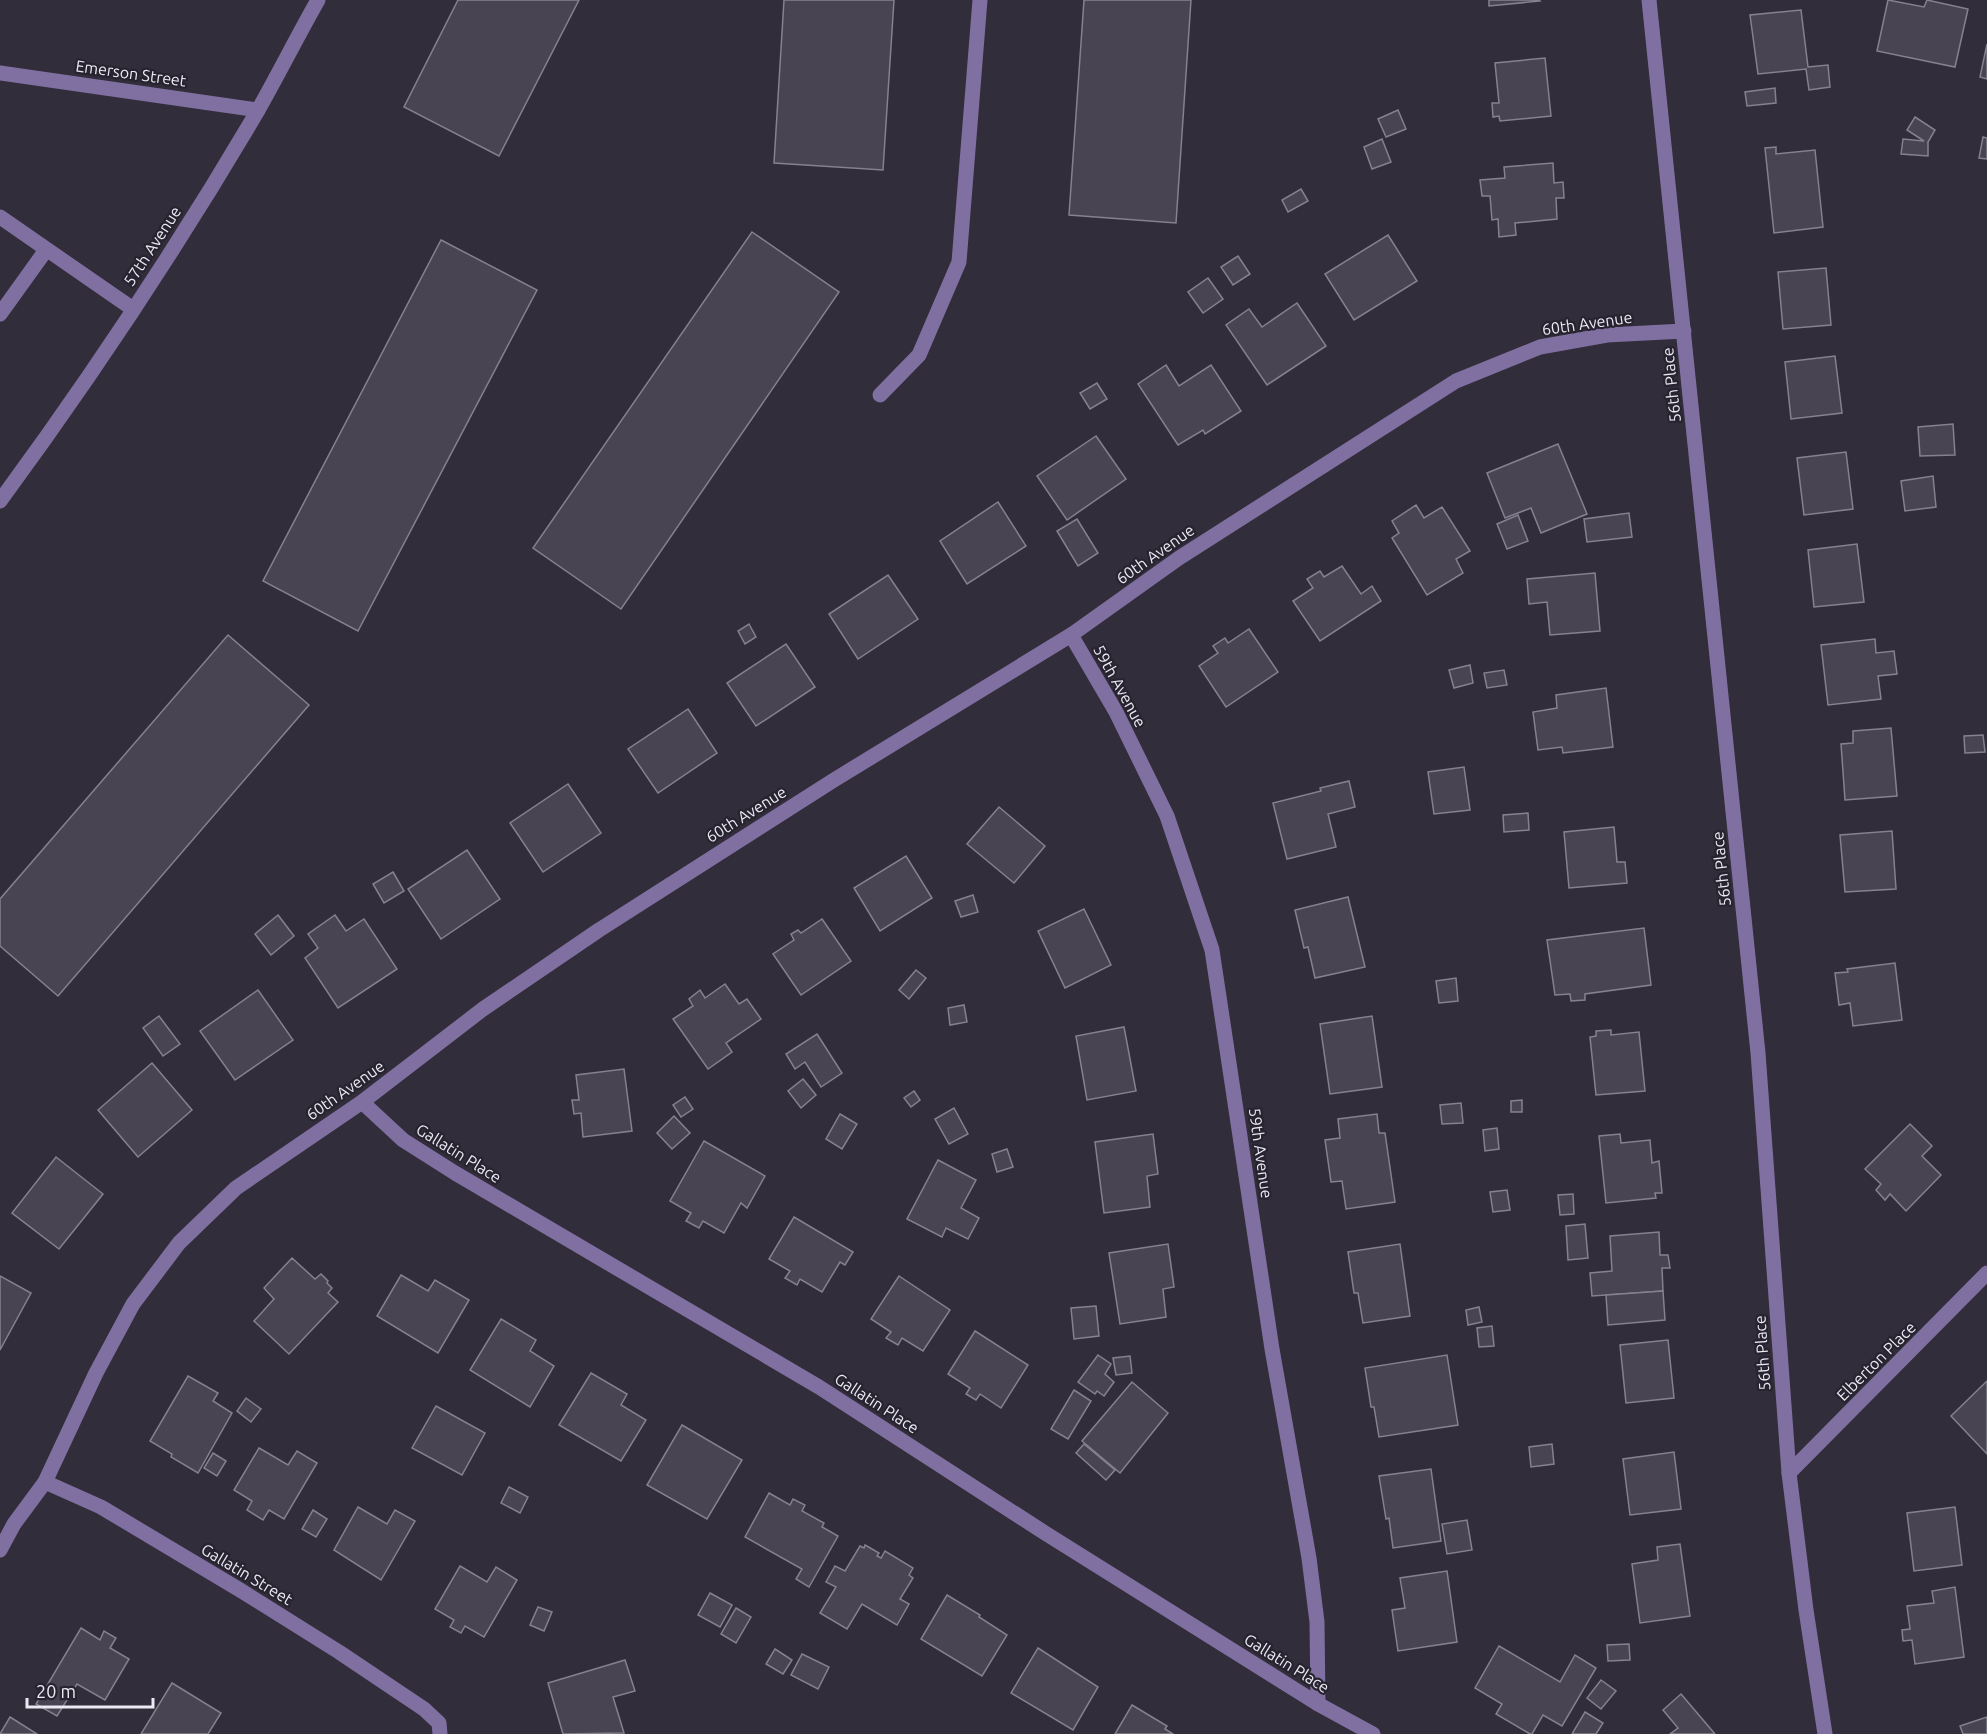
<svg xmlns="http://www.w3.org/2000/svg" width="1987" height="1734" font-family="Ubuntu,sans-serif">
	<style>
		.building { fill: #484452; stroke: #868191; stroke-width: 1.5 }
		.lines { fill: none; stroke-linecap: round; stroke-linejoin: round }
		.minor { stroke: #8070a1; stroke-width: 15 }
		.labels { text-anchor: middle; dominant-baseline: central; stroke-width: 4.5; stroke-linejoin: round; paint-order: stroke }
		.street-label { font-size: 16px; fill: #ebe9f2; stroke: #272330 }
	</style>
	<rect width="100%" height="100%" fill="#312d3a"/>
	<g class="building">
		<path d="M458 0H579L499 156 404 107Z"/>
		<path d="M784 0H894L883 170 774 163Z"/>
		<path d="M1084 0H1191L1176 223 1069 215Z"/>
		<path d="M1489 0H1539L1540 1 1489 6Z"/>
		<path d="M1888 0 1924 7 1927 0 1968 9 1955 67 1877 51Z"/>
		<path d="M1801 10 1808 67 1828 65 1830 87 1809 90 1806 69 1758 74 1750 15Z"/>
		<path d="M1987 44V79L1980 77Z"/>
		<path d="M1545 58 1551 116 1500 121 1499 116 1493 117 1492 103H1499L1495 63Z"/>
		<path d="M1775 88 1776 103 1747 106 1745 92Z"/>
		<path d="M1398 110 1406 129 1386 137 1378 119Z"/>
		<path d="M1915 117 1935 130 1928 142V156L1901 154 1903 139 1924 141 1907 130Z"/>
		<path d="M1983 137 1987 138V159L1979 158Z"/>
		<path d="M1382 139 1391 162 1372 169 1364 147Z"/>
		<path d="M1776 147V154L1815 150 1823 227 1774 233 1765 148Z"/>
		<path d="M1553 163 1554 183 1563 182 1564 198H1556L1557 219 1515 223 1516 235 1499 237 1498 219 1492 220 1490 196H1482L1480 180 1505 178 1504 167Z"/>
		<path d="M1301 189 1308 201 1288 212 1282 200Z"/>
		<path d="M752 232 839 292 621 609 533 548Z"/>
		<path d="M1388 235 1417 281 1354 320 1325 274Z"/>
		<path d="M441 240 537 290 358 631 263 581Z"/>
		<path d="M1238 256 1250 274 1233 285 1221 267Z"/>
		<path d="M1826 268 1831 325 1783 329 1778 272Z"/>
		<path d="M1208 278 1223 299 1203 313 1188 292Z"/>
		<path d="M1297 303 1326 346 1267 385 1226 325 1249 309 1262 327Z"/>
		<path d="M1835 356 1842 413 1791 419 1785 362Z"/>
		<path d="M1166 365 1179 386 1211 365 1241 411 1205 434 1203 430 1178 445 1138 384Z"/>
		<path d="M1097 383 1107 399 1090 409 1080 393Z"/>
		<path d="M1953 424 1955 455 1920 456 1918 427Z"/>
		<path d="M1096 436 1126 479 1067 520 1037 476Z"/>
		<path d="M1558 444 1587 514 1541 533 1531 508 1505 518 1487 473Z"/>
		<path d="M1846 452 1853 509 1804 515 1797 458Z"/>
		<path d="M1933 476 1936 507 1905 511 1901 481Z"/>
		<path d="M998 502 1026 546 967 584 940 541Z"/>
		<path d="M1416 505 1424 518 1442 507 1470 551 1456 559 1463 573 1427 595 1392 538 1399 533 1392 521Z"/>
		<path d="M1629 513 1632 537 1587 542 1584 519Z"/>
		<path d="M1518 515 1528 541 1507 549 1497 524Z"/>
		<path d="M1077 519 1098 553 1078 566 1057 531Z"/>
		<path d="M1857 544 1864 602 1814 607 1808 550Z"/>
		<path d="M1342 566 1361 594 1372 586 1381 601 1320 641 1293 601 1313 588 1307 579 1320 571 1324 577Z"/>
		<path d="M1595 573 1600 631 1550 635 1547 602 1529 604 1527 579Z"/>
		<path d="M888 575 918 619 858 659 829 614Z"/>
		<path d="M749 624 756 637 745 644 738 631Z"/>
		<path d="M1249 629 1278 672 1226 707 1199 666 1218 653 1213 646 1225 638 1228 643Z"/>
		<path d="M228 635 309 705 58 996 0 946V899Z"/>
		<path d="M1875 639 1876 653 1894 651 1897 674 1878 676 1881 699 1828 705 1821 645Z"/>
		<path d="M786 644 815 687 756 726 727 683Z"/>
		<path d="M1470 665 1473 683 1454 688 1449 670Z"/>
		<path d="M1504 670 1507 685 1487 688 1484 673Z"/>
		<path d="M1606 688 1613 747 1563 753 1562 747 1538 750 1533 712 1557 708 1556 695Z"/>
		<path d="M688 709 717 753 658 793 628 749Z"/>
		<path d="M1891 728 1897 796 1845 800 1841 744 1853 743V731Z"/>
		<path d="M1983 735 1985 752 1965 753 1964 736Z"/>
		<path d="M1464 767 1470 810 1434 814 1428 772Z"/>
		<path d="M1349 781 1355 807 1328 814 1336 847 1287 859 1273 803 1321 791 1320 788Z"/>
		<path d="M568 784 601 833 543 872 510 823Z"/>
		<path d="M999 807 1045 846 1014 883 967 844Z"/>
		<path d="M1528 813 1529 830 1504 832 1503 815Z"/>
		<path d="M1614 827 1617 862H1625L1627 883 1569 888 1564 832Z"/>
		<path d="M1892 831 1896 889 1845 892 1840 835Z"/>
		<path d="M467 850 500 899 441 939 408 889Z"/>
		<path d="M906 856 932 898 880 931 854 888Z"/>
		<path d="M393 872 404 891 384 903 373 884Z"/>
		<path d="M973 895 978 912 961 917 955 901Z"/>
		<path d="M1348 897 1365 967 1315 978 1308 947 1304 948 1295 910Z"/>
		<path d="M1084 909 1111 965 1065 988 1038 931Z"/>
		<path d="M278 915 294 936 271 955 255 934Z"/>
		<path d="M335 915 346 931 364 919 397 969 338 1008 305 958 318 948 308 934Z"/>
		<path d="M822 919 851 961 801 995 773 954 794 940 791 934 798 930 801 933Z"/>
		<path d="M1644 928 1651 985 1585 994V1000L1571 1001 1570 994 1555 995 1547 940Z"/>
		<path d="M1895 963 1902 1020 1853 1026 1850 1003 1839 1005 1835 973 1848 972 1847 969Z"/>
		<path d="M916 970 926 978 909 999 899 990Z"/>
		<path d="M1456 978 1458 1001 1439 1003 1436 981Z"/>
		<path d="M725 984 739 1004 747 999 761 1019 726 1043 732 1052 708 1069 673 1019 693 1006 689 999 700 990 705 998Z"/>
		<path d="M258 990 293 1040 235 1080 200 1031Z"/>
		<path d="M964 1005 967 1022 950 1025 948 1008Z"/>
		<path d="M159 1016 180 1044 163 1056 143 1028Z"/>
		<path d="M1372 1016 1382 1087 1330 1094 1320 1024Z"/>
		<path d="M1124 1027 1136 1091 1087 1100 1076 1036Z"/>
		<path d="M1611 1030V1035L1639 1032 1645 1091 1596 1095 1590 1037 1596 1036V1031Z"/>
		<path d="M817 1034 842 1073 821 1087 805 1062 795 1069 786 1054Z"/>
		<path d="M152 1063 192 1110 138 1157 98 1110Z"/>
		<path d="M624 1069 632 1131 583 1137 581 1113 574 1114 572 1100H579L576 1075Z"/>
		<path d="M803 1079 816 1095 801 1108 788 1091Z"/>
		<path d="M914 1091 920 1100 911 1107 904 1098Z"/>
		<path d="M685 1097 693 1109 681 1117 673 1105Z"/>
		<path d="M1522 1100V1112H1511V1101Z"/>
		<path d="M1461 1103 1463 1123 1442 1124 1440 1105Z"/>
		<path d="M954 1108 968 1134 949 1144 935 1119Z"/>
		<path d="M840 1114 857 1124 842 1149 826 1139Z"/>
		<path d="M1377 1114 1379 1133H1385L1395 1202 1346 1209 1342 1181 1331 1182 1325 1140 1340 1138 1338 1119Z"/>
		<path d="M674 1116 690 1133 672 1149 657 1133Z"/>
		<path d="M1910 1124 1932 1146 1922 1156 1941 1175 1906 1211 1890 1194 1885 1200 1876 1190 1881 1184 1865 1169Z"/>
		<path d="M1497 1128 1499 1149 1485 1151 1483 1130Z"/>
		<path d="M1153 1134 1158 1174 1147 1176 1150 1207 1104 1213 1095 1142Z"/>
		<path d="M1620 1134 1621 1143 1650 1140 1652 1163 1659 1161 1662 1193H1655L1656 1198 1606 1203 1599 1136Z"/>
		<path d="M704 1141 765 1176 747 1208 741 1203 724 1233 703 1221 699 1228 686 1221 691 1213 670 1201Z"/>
		<path d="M1007 1149 1013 1167 997 1172 992 1154Z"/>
		<path d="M56 1157 103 1194 59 1249 12 1213Z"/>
		<path d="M938 1160 976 1180 961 1208 979 1218 968 1239 946 1228 942 1237 907 1219Z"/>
		<path d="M1507 1190 1510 1210 1493 1212 1490 1192Z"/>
		<path d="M1573 1194 1574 1214 1560 1215 1558 1195Z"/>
		<path d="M794 1217 853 1252 845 1265 840 1262 822 1292 800 1279 797 1285 785 1278 790 1271 769 1259Z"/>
		<path d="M1585 1224 1588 1258 1568 1260 1566 1226Z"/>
		<path d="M1659 1232 1660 1255H1668L1670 1268H1662L1663 1291 1592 1296 1590 1273 1612 1271 1610 1236Z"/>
		<path d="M1168 1244 1174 1287 1163 1289 1166 1317 1120 1324 1109 1253Z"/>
		<path d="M1400 1244 1410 1316 1363 1323 1358 1293H1354L1348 1252Z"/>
		<path d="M292 1258 315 1279 321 1274 328 1281 327 1283 332 1288 328 1293 338 1302 289 1354 254 1321 274 1299 264 1288Z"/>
		<path d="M401 1275 428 1291 435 1280 469 1300 438 1353 377 1316Z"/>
		<path d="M0 1276 31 1293 0 1350Z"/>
		<path d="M899 1276 950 1310 923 1351 902 1338 898 1345 886 1338 891 1332 871 1319Z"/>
		<path d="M1663 1291 1665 1320 1608 1325 1606 1295Z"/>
		<path d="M1096 1306 1099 1336 1074 1339 1071 1308Z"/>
		<path d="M1479 1307 1482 1322 1468 1325 1466 1310Z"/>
		<path d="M501 1319 536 1340 530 1351 554 1366 530 1407 470 1370Z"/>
		<path d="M1492 1326 1494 1346 1479 1347 1477 1328Z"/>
		<path d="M975 1331 1028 1365 1001 1408 980 1394 976 1400 966 1394 970 1388 948 1374Z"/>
		<path d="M1668 1340 1674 1398 1626 1403 1620 1345Z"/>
		<path d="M1098 1355 1111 1364 1105 1374 1114 1382 1104 1396 1097 1391 1095 1394 1078 1382Z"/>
		<path d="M1447 1355 1458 1425 1379 1437 1374 1407H1371L1365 1368Z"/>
		<path d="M1130 1356 1132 1373 1116 1375 1113 1358Z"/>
		<path d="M591 1373 627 1394 621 1405 646 1420 621 1461 559 1425Z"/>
		<path d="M188 1376 218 1393 213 1401 232 1413 198 1473 171 1457 172 1454 150 1441Z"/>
		<path d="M1987 1381V1454L1951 1416Z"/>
		<path d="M1132 1382 1168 1413 1120 1473 1082 1441Z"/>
		<path d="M1074 1390 1091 1401 1068 1439 1051 1429Z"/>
		<path d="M246 1398 261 1409 251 1422 237 1411Z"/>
		<path d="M436 1406 485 1433 462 1475 412 1448Z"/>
		<path d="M682 1425 742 1460 707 1519 647 1485Z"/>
		<path d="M1084 1444 1115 1470 1106 1480 1076 1453Z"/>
		<path d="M1552 1444 1554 1464 1531 1467 1529 1447Z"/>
		<path d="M259 1448 288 1465 297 1451 317 1463 284 1519 269 1510 263 1520 247 1510 252 1501 234 1490Z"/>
		<path d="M1674 1452 1681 1509 1630 1515 1623 1459Z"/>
		<path d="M213 1453 226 1461 217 1476 204 1468Z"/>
		<path d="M1431 1469 1441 1541 1393 1548 1389 1518 1386 1519 1379 1476Z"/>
		<path d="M509 1487 528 1497 520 1513 501 1503Z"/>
		<path d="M769 1493 790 1505 793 1499 805 1505 802 1511 824 1523 822 1527 838 1536 809 1587 796 1579 802 1569 745 1537Z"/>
		<path d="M358 1507 387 1524 395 1510 415 1521 381 1580 334 1550Z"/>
		<path d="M1955 1507 1962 1565 1914 1571 1907 1513Z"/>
		<path d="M313 1510 327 1519 316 1537 302 1529Z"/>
		<path d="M1467 1520 1472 1550 1447 1554 1442 1524Z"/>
		<path d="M1680 1544 1690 1616 1640 1623 1632 1564 1658 1560 1657 1547Z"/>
		<path d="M865 1545 879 1553 877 1556 881 1558 885 1551 913 1568 909 1575 913 1578 900 1599 909 1604 897 1625 862 1604 847 1629 820 1613 836 1587 826 1582 835 1566 845 1571 860 1546 864 1548Z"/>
		<path d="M460 1566 487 1582 496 1567 517 1580 484 1637 465 1626 461 1633 450 1627 454 1620 435 1609Z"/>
		<path d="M1447 1571 1457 1642 1398 1651 1392 1610 1405 1608 1400 1578Z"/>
		<path d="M1955 1587 1964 1657 1915 1664 1912 1640 1903 1641 1902 1630 1910 1629 1907 1606 1934 1603 1932 1591Z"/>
		<path d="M710 1593 732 1605 720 1627 698 1615Z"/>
		<path d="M947 1595 980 1615 979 1617 1007 1635 982 1676 921 1639Z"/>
		<path d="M538 1607 552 1612 544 1631 530 1625Z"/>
		<path d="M736 1608 751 1617 736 1643 721 1634Z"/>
		<path d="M81 1628 100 1640 104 1631 116 1638 110 1648 129 1659 105 1700 77 1684 57 1716 36 1704Z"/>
		<path d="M1629 1644 1630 1660 1608 1661 1607 1645Z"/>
		<path d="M1499 1646 1560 1682 1575 1655 1596 1668 1562 1726 1543 1715 1532 1734H1530L1496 1714 1502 1704 1475 1688Z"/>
		<path d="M1038 1648 1098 1687 1073 1730 1011 1693Z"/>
		<path d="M775 1649 792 1660 783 1674 766 1664Z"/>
		<path d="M802 1654 829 1667 818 1689 791 1675Z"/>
		<path d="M625 1660 635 1691 613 1697 624 1733 563 1734 548 1683Z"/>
		<path d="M1601 1680 1616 1691 1601 1709 1587 1698Z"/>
		<path d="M172 1683 221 1713 208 1734H141Z"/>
		<path d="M1681 1694 1715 1734H1670L1678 1728 1663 1710Z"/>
		<path d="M1132 1705 1167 1726 1165 1729 1173 1734H1115Z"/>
		<path d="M1585 1712 1603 1723 1596 1734H1572Z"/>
		<path d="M10 1717 37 1734H0Z"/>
		<path d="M1987 1717V1734H1963L1960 1726Z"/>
	</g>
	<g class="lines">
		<g class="minor">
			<path d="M1649 0 1758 1053 1789 1473 1806 1610 1825 1734"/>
			<path d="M0 73 258 110"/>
			<path d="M0 217 133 309"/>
			<path d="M0 314 46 250"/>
			<path d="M880 395 919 355 959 262 980 0"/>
			<path d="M0 501C92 376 178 246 257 112 278 75 297 37 318 0"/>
			<path d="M1071 635 1116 712 1167 816 1212 950 1272 1349 1309 1558 1317 1622 1318 1704"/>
			<path d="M362 1102 403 1140 455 1173 819 1387 1045 1533 1318 1704 1373 1734"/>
			<path d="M1789 1473 1987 1273"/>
			<path d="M45 1482 101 1507 240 1590 339 1652 424 1709 439 1723 440 1734"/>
			<path d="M0 1550 14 1524 45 1482 96 1373 133 1304 179 1243 236 1188 362 1102 483 1009 599 930 834 780 1071 635 1179 558 1456 381 1540 347 1607 335 1684 331"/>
		</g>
	</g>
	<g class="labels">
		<g class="street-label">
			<text transform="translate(131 73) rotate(8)">Emerson Street</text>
			<text transform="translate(152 246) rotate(-57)">57th Avenue</text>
			<text transform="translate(1587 323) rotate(-8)">60th Avenue</text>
			<text transform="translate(1671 385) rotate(-96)">56th Place</text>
			<text transform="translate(1155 554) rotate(-35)">60th Avenue</text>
			<text transform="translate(1120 686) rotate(61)">59th Avenue</text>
			<text transform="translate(746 814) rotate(-32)">60th Avenue</text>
			<text transform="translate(1721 869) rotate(-96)">56th Place</text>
			<text transform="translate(345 1090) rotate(-35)">60th Avenue</text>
			<text transform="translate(459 1153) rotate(32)">Gallatin Place</text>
			<text transform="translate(1261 1153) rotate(82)">59th Avenue</text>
			<text transform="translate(1762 1353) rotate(-94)">56th Place</text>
			<text transform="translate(1876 1361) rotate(-45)">Elberton Place</text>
			<text transform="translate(877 1403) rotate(33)">Gallatin Place</text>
			<text transform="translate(247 1574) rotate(31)">Gallatin Street</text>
			<text transform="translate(1287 1663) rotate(32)">Gallatin Place</text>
		</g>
	</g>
	<path d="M27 1698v9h126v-9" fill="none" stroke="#ebe9f2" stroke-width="3"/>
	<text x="36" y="1698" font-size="18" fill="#ebe9f2" stroke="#272330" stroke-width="4.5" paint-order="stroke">20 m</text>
</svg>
